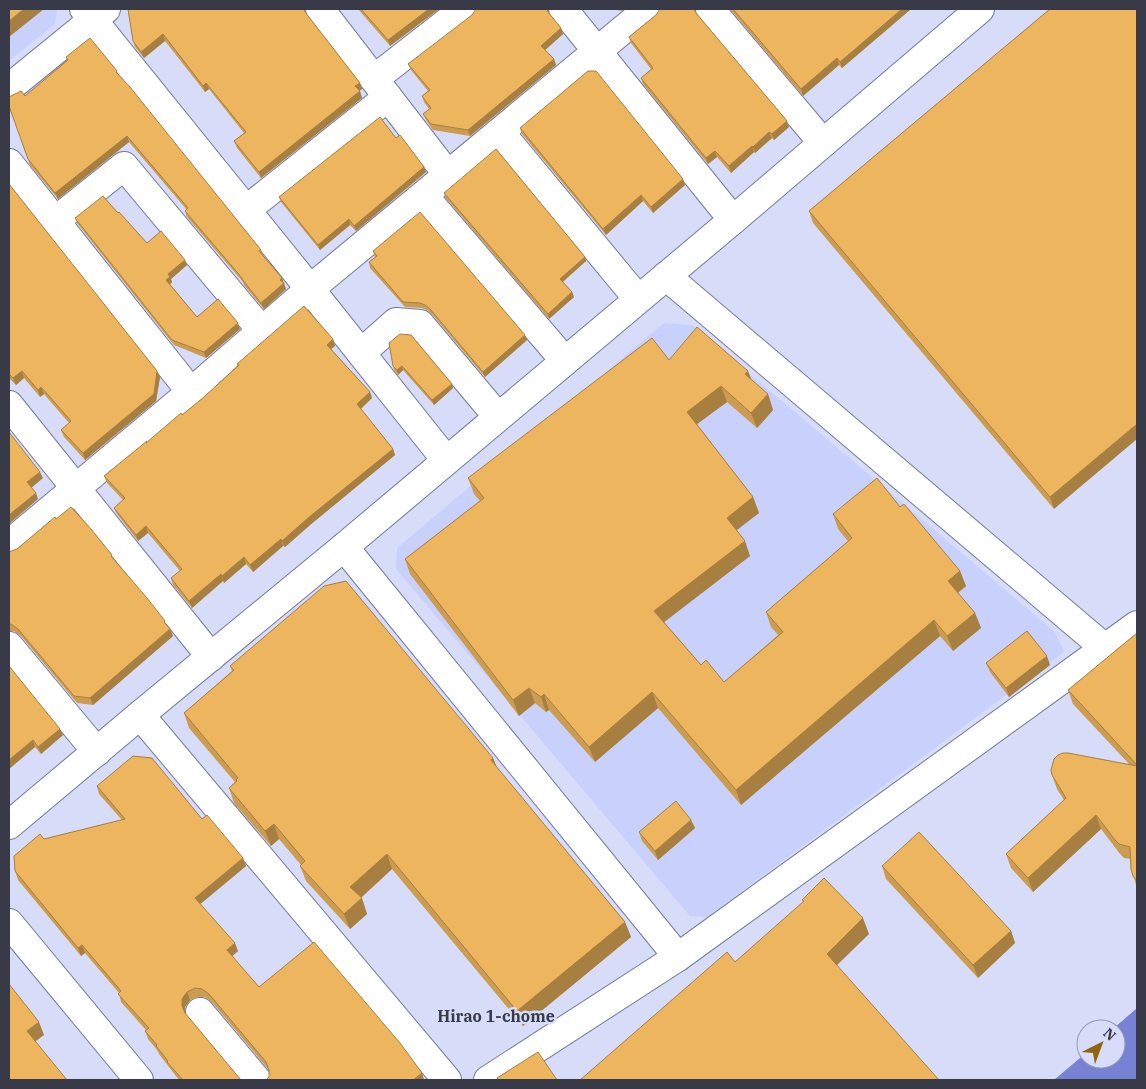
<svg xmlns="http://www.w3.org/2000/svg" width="1146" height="1089" font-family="'IBM Plex Serif',serif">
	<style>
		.built { fill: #c8d1fb }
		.water { fill: #7782d4 }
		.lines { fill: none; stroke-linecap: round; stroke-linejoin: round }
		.minor-casing { stroke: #737a99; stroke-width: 30 }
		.minor { stroke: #fff; stroke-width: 28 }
		.wall { fill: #cc9c50 }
		.shaded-wall { fill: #a67f41 }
		.building { fill: #edb55d; stroke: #a67f41 }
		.labels { text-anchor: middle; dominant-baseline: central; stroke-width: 5; stroke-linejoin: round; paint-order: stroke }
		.neighbourhood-label { font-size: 16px; font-weight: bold; fill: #383a48; stroke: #d7dcf9 }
	</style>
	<rect width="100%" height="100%" fill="#d7dcf9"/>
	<g class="built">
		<path d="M9 9H57L55 24 9 61Z"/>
		<path d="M664 323 692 325 1055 632 1064 652 707 917 690 916 396 569 397 548Z"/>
	</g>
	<path class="water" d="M1137 1008V1080H1054L1086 1053V1059H1116V1029H1113Z"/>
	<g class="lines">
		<g class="minor-casing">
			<g id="minor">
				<path d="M84 9 310 289 446 460"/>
				<path d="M320 9 448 175"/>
				<path d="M563 9 733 220"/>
				<path d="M710 9 823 143"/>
				<path d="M374 79 464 9"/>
				<path d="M9 88 106 9"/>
				<path d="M500 132 638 299"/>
				<path d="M9 163 191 392"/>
				<path d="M424 196 565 361"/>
				<path d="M246 210 388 97"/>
				<path d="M55 221 124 166 262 331"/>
				<path d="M666 276 1106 649"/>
				<path d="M361 353 396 322 420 324 498 417"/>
				<path d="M9 405 211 657"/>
				<path d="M9 544 191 392 310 289 648 9"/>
				<path d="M344 547 678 957"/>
				<path d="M9 646 97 752"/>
				<path d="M140 715 447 1080"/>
				<path d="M9 825 140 715 344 547 733 220 980 9"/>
				<path d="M9 923 139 1080"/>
				<path d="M200 1012 257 1080"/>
				<path d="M488 1080 678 957 1137 625"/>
			</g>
		</g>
		<use href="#minor" class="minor"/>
	</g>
	<g class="wall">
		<path d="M128 9 305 12 360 83 362 89 359 91 362 98 261 178 237 148 234 141 244 133 209 89 205 92 165 41 144 58 135 47 133 41Z"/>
		<path d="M358 9H439L390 46Z"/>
		<path d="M610 9H624L622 11Z"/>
		<path d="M730 9H911L842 68 839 65 803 96Z"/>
		<path d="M1050 9 1054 509 813 223 809 211Z"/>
		<path d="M695 10 696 13 787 121 789 127 774 140 772 138 755 153 754 152 731 173 717 157 708 164 643 84 641 78 651 69 631 43 629 37 656 15Z"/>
		<path d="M549 13 561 28 563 34 545 50 554 59 556 65 470 136 433 130 426 120 423 114 429 109 424 102 422 96 428 91 411 70 408 64Z"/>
		<path d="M66 57 117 71 118 75 261 250 263 255 285 284H284L286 289 264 309 244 285 243 282 187 217 185 211 187 210 129 142 58 199 30 165 9 106 25 96 67 60Z"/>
		<path d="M520 128 685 185 653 213 643 201 606 235 522 134Z"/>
		<path d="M396 138 426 172 356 231 350 225 320 250 281 202 279 197Z"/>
		<path d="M9 184 160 377 156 401 85 460 64 437 61 430 69 423 44 394 40 397 24 378 16 385 9 378Z"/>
		<path d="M444 193 585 257 586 261 563 282 572 292 574 297 549 319 445 197Z"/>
		<path d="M118 213 147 243 187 265 171 279 172 282 170 284 197 317 240 329 206 358 174 345 77 223 75 218Z"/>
		<path d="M373 251 527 340 485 377 432 314 427 310 422 308 405 307 370 268 369 262 375 257Z"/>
		<path d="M333 339 335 346 331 349 370 392 372 398 361 409 393 449 395 455 310 525 285 547 283 546 253 572 246 564 224 583 223 581 192 608 173 585 171 578 180 571 148 533 138 541 117 514 114 508 123 500 107 483 104 476 182 415 204 397 237 366V364Z"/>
		<path d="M389 343 453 388 434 405 403 370 398 375 394 370 393 366Z"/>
		<path d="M669 360 752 380 768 394 773 410 757 428 727 402 697 424 753 497 759 513 736 530 750 556 664 622 701 665 724 682 778 635 771 627 766 612 848 541 838 529 833 514 900 507 960 571 966 586 958 593 975 613 981 628 953 651 940 636 741 805 658 708 595 762 549 710 546 712 535 703 519 716 410 574 405 559 480 501 474 494 468 478Z"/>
		<path d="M56 519 114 561 167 626 173 636 93 705 77 703 21 636 14 631H9V552L17 549Z"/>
		<path d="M1137 633V888L1131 869 1130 859 1124 858 1120 854 1101 829 1033 892 1011 868 1006 854 1064 800 1057 789 1052 775 1129 764 1073 704 1068 690Z"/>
		<path d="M986 663 1050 665 1009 697 990 672Z"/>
		<path d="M9 666 63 735 41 754 35 747 9 769Z"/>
		<path d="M230 666 493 758 497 768 625 922 631 937 523 1026 392 869 361 898 367 914 350 929 306 881 300 866 301 865 279 839 271 846 234 803 229 788 235 782 189 728 184 713 232 671Z"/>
		<path d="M97 786 202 819 243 858 246 866 200 904 238 951 232 956 259 987 422 1073 424 1080H266L269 1077V1070L212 1002 205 997H198L190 1000 185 1007V1013L241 1080H179L159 1054 157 1050 148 1039 145 1031 146 1030 121 1002 119 993 85 953 81 956 18 880 15 871 44 839 122 820 99 794Z"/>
		<path d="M691 820 695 828 658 860 642 841 639 832Z"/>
		<path d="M882 866 1011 931 1015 943 978 978 886 879Z"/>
	</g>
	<g class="shaded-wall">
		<path d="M24 9H44L9 37V21Z"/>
		<path d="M429 9H439L390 46 388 40Z"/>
		<path d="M902 9H911L842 68 840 62Z"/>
		<path d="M561 28 563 34 543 52 541 46Z"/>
		<path d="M163 34 165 41 144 58 141 52Z"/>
		<path d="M837 58 839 65 803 96 801 89Z"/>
		<path d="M554 59 556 65 470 136 468 130Z"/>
		<path d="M206 83 209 89 205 92 203 86Z"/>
		<path d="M360 83 362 89 358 92 355 86Z"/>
		<path d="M360 91 362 98 261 178 259 172Z"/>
		<path d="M787 121 789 127 774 140 772 134Z"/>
		<path d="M769 132 772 138 755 153 753 147Z"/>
		<path d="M127 136 129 142 58 199 55 193Z"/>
		<path d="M752 146 754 152 731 173 729 166Z"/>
		<path d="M715 151 717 157 708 164 706 158Z"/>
		<path d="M424 167 426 172 356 231 354 226Z"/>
		<path d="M683 179 685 185 653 213 651 207Z"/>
		<path d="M641 195 643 201 606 235 603 229Z"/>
		<path d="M349 219 350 225 320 250 318 245Z"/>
		<path d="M585 257 586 261 561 283 560 279Z"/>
		<path d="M185 260 187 265 171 279 172 282 169 285 166 280 168 274Z"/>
		<path d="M282 278 286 289 264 309 261 303Z"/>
		<path d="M572 292 574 297 549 319 548 314Z"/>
		<path d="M238 323 240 329 206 358 204 352Z"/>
		<path d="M525 335 527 340 485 377 483 372Z"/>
		<path d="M333 339 335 346 329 351 327 345Z"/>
		<path d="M402 366 403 370 398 375 397 370Z"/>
		<path d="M22 371 24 378 16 385 13 378Z"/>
		<path d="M157 371 160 377 156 401 85 460 83 453Z"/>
		<path d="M748 371 754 386 745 374Z"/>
		<path d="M452 384 453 388 434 405 432 400Z"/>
		<path d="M721 386 727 402 693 427 687 412Z"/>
		<path d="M41 387 44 394 40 397 38 390Z"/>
		<path d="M370 392 372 398 359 410 357 404Z"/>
		<path d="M768 394 773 410 757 428 751 413Z"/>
		<path d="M1137 424V439L1054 509 1050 497Z"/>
		<path d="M393 449 395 455 310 525 285 547 282 541 308 518Z"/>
		<path d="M40 472 43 478 30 489 27 482Z"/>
		<path d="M36 493 38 499 9 524V515Z"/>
		<path d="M753 497 759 513 733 533 727 518Z"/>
		<path d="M146 526 148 533 138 541 136 535Z"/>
		<path d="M281 539 283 546 253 572 250 565Z"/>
		<path d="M745 541 750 556 659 626 654 611Z"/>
		<path d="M244 557 246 564 224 583 222 576Z"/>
		<path d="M960 571 966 586 954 596 948 581Z"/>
		<path d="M221 574 223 581 192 608 189 601Z"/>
		<path d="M975 613 981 628 953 651 947 636Z"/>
		<path d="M934 620 940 636 741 805 736 790Z"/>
		<path d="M170 629 173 636 93 705 90 698Z"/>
		<path d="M1047 656 1050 665 1009 697 1006 688Z"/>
		<path d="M529 688 535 703 519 716 513 700Z"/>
		<path d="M652 692 658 708 595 762 589 747Z"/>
		<path d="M544 694 549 710 546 712 541 697Z"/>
		<path d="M60 729 63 735 41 754 38 747Z"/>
		<path d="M33 740 35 747 9 769V760Z"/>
		<path d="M493 758 499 773 491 760Z"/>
		<path d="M1096 815 1101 829 1033 892 1028 878Z"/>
		<path d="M691 820 695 828 658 860 655 851Z"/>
		<path d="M274 824 279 839 271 846 265 831Z"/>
		<path d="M387 854 392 869 356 902 350 887Z"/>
		<path d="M243 858 246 866 198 906 195 898Z"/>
		<path d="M362 898 367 914 350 929 344 914Z"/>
		<path d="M863 918 869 934 832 970 827 954Z"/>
		<path d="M625 922 631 937 523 1026 517 1011Z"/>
		<path d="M1011 931 1015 943 978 978 973 965Z"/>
		<path d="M235 943 238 951 230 958 227 950Z"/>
		<path d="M82 945 85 953 81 956 78 948Z"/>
		<path d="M187 992 190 1000 185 1007V1014L182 1006V999Z"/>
		<path d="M39 1022 44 1035 32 1044 27 1031Z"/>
		<path d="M422 1073 424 1080H413Z"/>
	</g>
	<g class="building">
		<path d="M9 9H24L9 21Z"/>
		<path d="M128 9H304L305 12 360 83 355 86 360 91 259 172 234 141 246 132 206 83 203 86 163 34 141 52 133 41Z"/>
		<path d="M361 9H429L388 40Z"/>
		<path d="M476 9H547L548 12 561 28 541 46 554 59 468 130 431 124 423 114 431 108 422 96 430 90 408 64 472 15Z"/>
		<path d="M660 9H694L696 13 787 121 772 134 769 132 753 147 752 146 729 166 715 151 706 158 641 78 653 68 629 37 656 15Z"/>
		<path d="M733 9H902L840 62 837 58 801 89Z"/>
		<path d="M1050 9H1137V424L1050 497 809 211Z"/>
		<path d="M90 38 117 71 116 72 130 87 261 250 259 251 282 278 280 280 284 283 261 303 242 279V278L185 211 188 208 127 136 55 193 28 159 9 106V97L21 91 25 96 68 60 66 57Z"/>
		<path d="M588 71H596L683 179 651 207 641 195 603 229 520 128Z"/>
		<path d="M380 117 396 138 400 135 424 167 354 226 349 219 318 245 279 197Z"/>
		<path d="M496 149 585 257 560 279 572 292 548 314 444 193Z"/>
		<path d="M9 184 157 371 154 394 83 453 61 430 71 421 41 387 38 390 22 371 13 378 9 374Z"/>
		<path d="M103 196 118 213 119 212 147 243 161 231 185 260 168 274 170 277 166 280 197 317 218 299 238 323 204 352 172 340 75 218Z"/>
		<path d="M420 212 525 335 483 372 430 309 425 305 420 303 403 302 369 262 377 256 373 251Z"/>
		<path d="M304 306 333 339 327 345 370 392 357 404 393 449 308 518 282 541 281 539 250 565 244 557 222 576 221 574 189 601 171 578 182 569 146 526 136 535 114 508 125 498 104 476 147 441 146 443 181 413 182 415 204 397 239 365 237 364Z"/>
		<path d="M697 327 748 371 745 374 768 394 751 413 721 386 687 412 753 497 727 518 745 541 654 611 701 665 706 660 724 682 783 632 766 612 852 538 833 514 877 478 900 507 904 504 960 571 948 581 975 613 947 636 934 620 736 790 652 692 589 747 544 694 541 697 529 688 513 700 405 559 484 498 468 478 652 338 669 360Z"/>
		<path d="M400 334 411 335 452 384 432 400 402 366 397 370 393 366 389 343Z"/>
		<path d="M9 432 40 472 27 482 36 493 9 515Z"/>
		<path d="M71 507 91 529 112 555 111 556 147 598 165 621 164 622 170 629 90 698 74 696 18 629 11 624H9V552L17 549 55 517 56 519Z"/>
		<path d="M346 581 493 758 491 760 625 922 517 1011 387 854 350 887 362 898 344 914 300 866 305 861 274 824 265 831 229 788 237 781 236 780 238 778 184 713 234 670 230 666 324 586Z"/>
		<path d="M1027 631 1047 656 1006 688 986 663Z"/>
		<path d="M1137 633V765L1068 690Z"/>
		<path d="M9 666 60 729 38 747 33 740 9 760Z"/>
		<path d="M1063 753H1068L1137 766V881L1133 876 1131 869 1130 847 1119 844 1115 840 1096 815 1028 878 1006 854 1066 798 1052 775 1051 770 1054 759 1058 755Z"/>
		<path d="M133 756 152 758 202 819 207 815 243 858 195 898 235 943 227 950 259 987 314 942 400 1043 422 1073 413 1080H266L269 1077V1070L266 1062 209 994 202 989 195 988 187 992 182 999V1006L185 1013 241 1080H183L167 1062 168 1061 156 1046 157 1045 145 1031 149 1028 118 994 121 991 82 945 78 948 15 871 14 856 40 834 44 839 125 819 97 786Z"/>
		<path d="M676 801 691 820 655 851 639 832Z"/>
		<path d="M919 832 1011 931 973 965 882 866Z"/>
		<path d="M824 878 863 918 827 954 939 1080H580L727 952 735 962 804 901 802 900Z"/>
		<path d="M9 984 39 1022 27 1031 67 1080H9Z"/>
		<path d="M538 1052 557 1080H499L497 1078Z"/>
	</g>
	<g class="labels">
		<g class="neighbourhood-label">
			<text x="496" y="1016">Hirao 1-chome</text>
		</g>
	</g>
	<rect width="1146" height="1089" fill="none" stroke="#383a48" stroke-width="20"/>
	<g transform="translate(1101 1044) rotate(42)"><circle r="24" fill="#d7dcf9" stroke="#979bb2"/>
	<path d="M0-4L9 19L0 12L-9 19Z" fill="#91640e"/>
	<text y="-8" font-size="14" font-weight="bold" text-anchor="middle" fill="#383a48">N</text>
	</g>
</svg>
